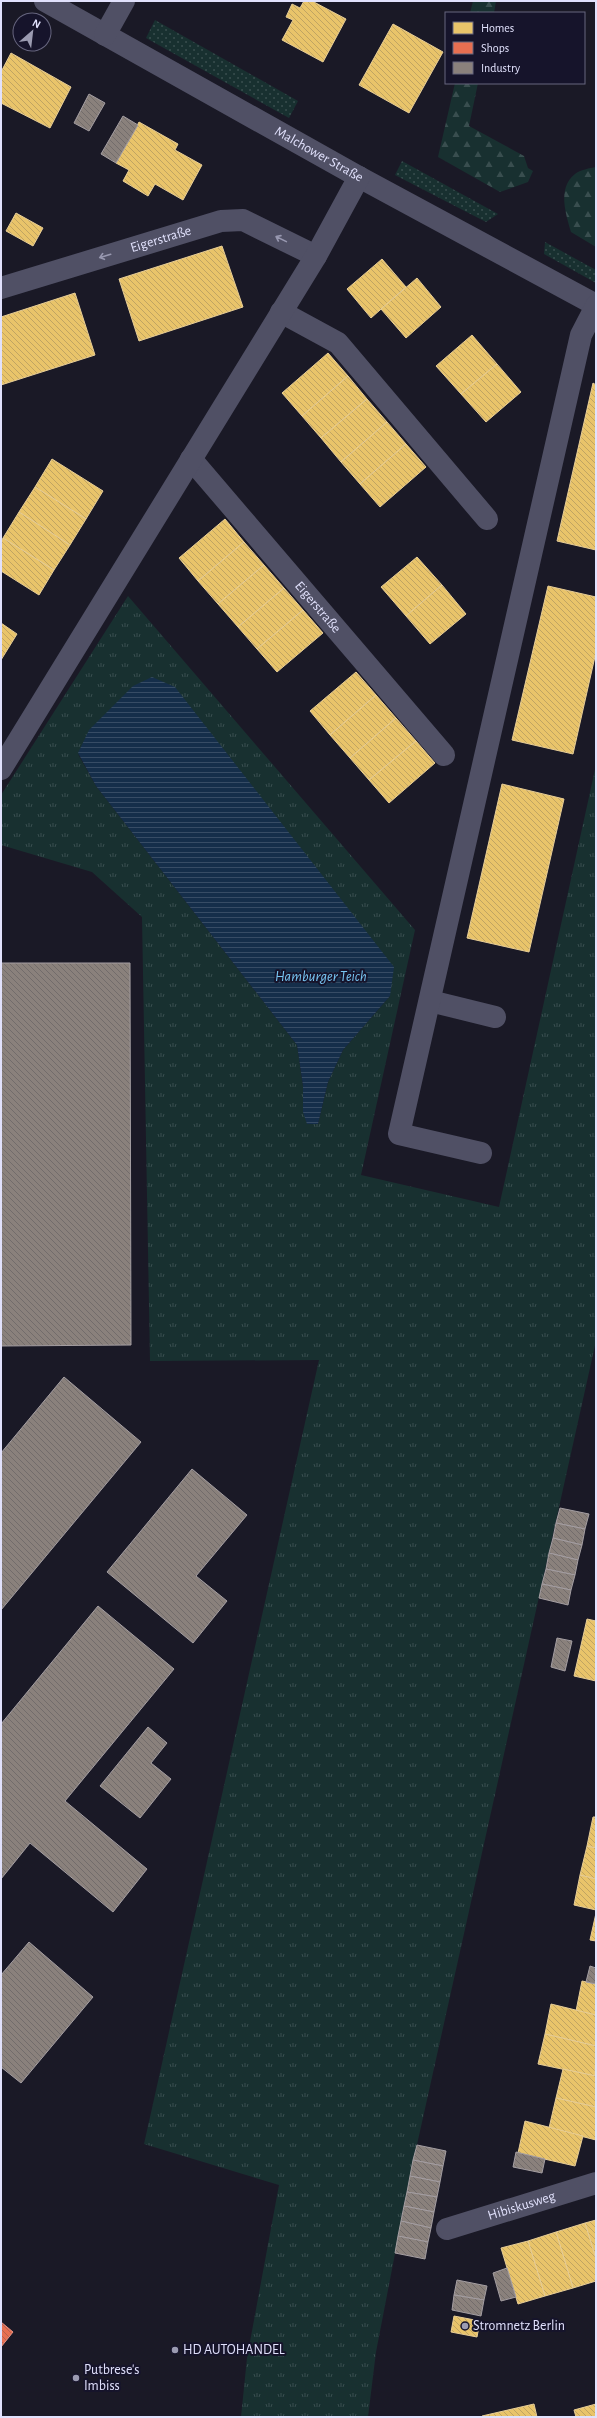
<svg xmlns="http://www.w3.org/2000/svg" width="597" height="2418" font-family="'Alegreya Sans',sans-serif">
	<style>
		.grass { fill: url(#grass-dots) }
		.forest { fill: url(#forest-firs) }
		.park { fill: url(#park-tufts); fill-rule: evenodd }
		.water { fill: url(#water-rules) }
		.homes { fill: url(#homes-back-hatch); stroke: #e7cd96 }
		.shops { fill: url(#shops-back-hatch); stroke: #e59184 }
		.industry { fill: url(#industry-back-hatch); stroke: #a49ea2 }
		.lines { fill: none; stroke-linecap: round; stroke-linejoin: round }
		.minor { stroke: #505065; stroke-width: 22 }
		.oneway { stroke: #9898b0 }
		.poi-dot { fill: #9b9bb1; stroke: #16142b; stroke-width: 1.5 }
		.labels { text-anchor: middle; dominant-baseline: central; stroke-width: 4; stroke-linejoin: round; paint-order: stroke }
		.street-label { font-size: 14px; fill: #e1e1fc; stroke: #16142b }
		.poi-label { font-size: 14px; fill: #e1e1fc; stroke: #16142b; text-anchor: start }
		.water-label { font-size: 15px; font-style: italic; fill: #78c6f3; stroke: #16142b }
	</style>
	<defs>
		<pattern id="grass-dots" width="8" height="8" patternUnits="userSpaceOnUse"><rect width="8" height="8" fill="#183030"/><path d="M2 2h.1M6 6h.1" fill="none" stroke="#394e4f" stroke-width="1.8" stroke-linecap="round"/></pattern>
		<pattern id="forest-firs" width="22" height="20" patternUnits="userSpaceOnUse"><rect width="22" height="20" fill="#183030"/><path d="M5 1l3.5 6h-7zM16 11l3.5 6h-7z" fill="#394e4f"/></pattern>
		<pattern id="park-tufts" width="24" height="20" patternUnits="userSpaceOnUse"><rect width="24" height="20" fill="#183030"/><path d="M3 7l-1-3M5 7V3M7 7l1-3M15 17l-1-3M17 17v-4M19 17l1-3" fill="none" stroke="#394e4f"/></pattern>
		<pattern id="water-rules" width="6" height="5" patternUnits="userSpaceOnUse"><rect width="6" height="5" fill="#152e4a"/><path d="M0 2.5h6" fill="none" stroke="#374c65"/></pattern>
		<pattern id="homes-back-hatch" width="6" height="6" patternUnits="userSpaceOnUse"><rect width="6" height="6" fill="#e9c46a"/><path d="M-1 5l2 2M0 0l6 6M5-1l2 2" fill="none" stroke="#c0a462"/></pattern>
		<pattern id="shops-back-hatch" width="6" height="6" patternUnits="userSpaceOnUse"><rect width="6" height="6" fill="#e76f51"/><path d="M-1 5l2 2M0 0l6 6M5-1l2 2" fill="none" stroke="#b66250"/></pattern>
		<pattern id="industry-back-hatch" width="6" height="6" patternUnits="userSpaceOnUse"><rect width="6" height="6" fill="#8a817c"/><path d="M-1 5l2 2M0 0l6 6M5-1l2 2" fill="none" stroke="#726c6b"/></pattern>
	</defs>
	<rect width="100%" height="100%" fill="#1a1926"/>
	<g class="grass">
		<path d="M155 20 298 101 289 118 146 38Z"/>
		<path d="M402 161 498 214 486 222 395 175Z"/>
		<path d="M545 242 596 270V283L544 254Z"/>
	</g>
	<g class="forest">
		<path d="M473 1H496L494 13H470Z"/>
		<path d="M455 83H478L469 126 524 156 528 168 533 171 528 182 500 192 438 157Z"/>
		<path d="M596 167V247L571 232C566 214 557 188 575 174 580 170 590 168 596 167Z"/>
	</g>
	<path class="park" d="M128 596 415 930 361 1175 499 1207 596 765V1341L410 2176 376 2352 368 2417H241L247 2358 279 2185 144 2144 319 1360 150 1361 142 917 92 872 1 845V795ZM78 754 390 996 343 1050 328 1082 318 1124 303 1112V1086L297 1045 96 786Z"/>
	<path class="water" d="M152 677 175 687 394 967 390 996 343 1050 328 1082 318 1124H307L303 1112V1086L297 1045 96 786 78 753 89 730 133 686Z"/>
	<g class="homes">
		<path d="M304 1H312L346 19 323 62 282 40 293 20 286 17 292 4 300 8Z"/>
		<path d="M393 24 443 52 409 113 359 85Z"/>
		<path d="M11 53 71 87 50 128 1 103V72Z"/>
		<path d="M139 122 178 144 175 150 202 165 183 200 155 184 148 196 123 181 129 170 116 163Z"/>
		<path d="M16 213 43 228 33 246 6 231Z"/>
		<path d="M222 246 243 307 139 341 119 279Z"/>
		<path d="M382 259 406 287 371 318 347 289Z"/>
		<path d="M417 278 441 307 406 338 381 309Z"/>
		<path d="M75 293 95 355 1 385V317Z"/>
		<path d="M472 335 497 364 461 394 436 366Z"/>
		<path d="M328 353 348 376 302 416 282 393Z"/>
		<path d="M497 364 521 392 486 422 461 394Z"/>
		<path d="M348 376 367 399 321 438 302 416Z"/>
		<path d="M593 383 596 385V550L557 541Z"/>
		<path d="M367 399 387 422 341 462 321 438Z"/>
		<path d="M387 422 406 444 360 484 341 462Z"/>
		<path d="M406 444 426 467 380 507 360 484Z"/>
		<path d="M52 459 103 491 86 519 35 487Z"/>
		<path d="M35 487 86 519 70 545 19 512Z"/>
		<path d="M19 512 70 545 54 570 3 538Z"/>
		<path d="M225 519 244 542 198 581 179 558Z"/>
		<path d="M3 538 54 570 39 595 1 571V542Z"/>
		<path d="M244 542 264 565 218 604 198 581Z"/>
		<path d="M417 557 442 585 406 616 381 587Z"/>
		<path d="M264 565 284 588 238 627 218 604Z"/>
		<path d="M442 585 466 614 430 644 406 616Z"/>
		<path d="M548 586 596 597V652L573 754 512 740Z"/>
		<path d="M284 588 303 610 257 649 238 627Z"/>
		<path d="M303 610 323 633 277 672 257 649Z"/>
		<path d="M1 623 17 634 1 660Z"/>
		<path d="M356 672 376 695 330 735 310 711Z"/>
		<path d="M376 695 396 718 350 758 330 735Z"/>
		<path d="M396 718 416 741 369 780 350 758Z"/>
		<path d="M416 741 435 763 389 803 369 780Z"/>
		<path d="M502 784 564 799 529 952 467 938Z"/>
		<path d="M587 1619 596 1621V1681L574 1676Z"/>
		<path d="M593 1817H596V1848L587 1846Z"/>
		<path d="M587 1846 596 1848V1879L580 1875Z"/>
		<path d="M580 1875 596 1879V1910L574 1905Z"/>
		<path d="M596 1913V1941L590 1940Z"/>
		<path d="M582 1981 596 1984V2015L576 2011Z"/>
		<path d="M551 2004 596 2015V2046L545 2034Z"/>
		<path d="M545 2034 596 2046 595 2076 538 2064Z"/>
		<path d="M563 2069 596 2076V2107L556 2098Z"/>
		<path d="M556 2098 596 2107V2140L549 2128Z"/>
		<path d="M525 2121 583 2136 575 2166 518 2153Z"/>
		<path d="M596 2220V2259L585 2223Z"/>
		<path d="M585 2223 596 2259V2281L573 2288 556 2232Z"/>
		<path d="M556 2232 573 2288 545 2296 528 2241Z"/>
		<path d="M528 2241 545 2296 518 2304 501 2248Z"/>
		<path d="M454 2316 480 2321 477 2337 451 2332Z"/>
		<path d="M534 2404 537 2417H483L482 2416Z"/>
		<path d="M596 2404V2417H576L574 2410Z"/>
	</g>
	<path class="shops" d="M1 2322 13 2332 1 2347Z"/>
	<g class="industry">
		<path d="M89 94 105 103 89 131 74 123Z"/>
		<path d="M123 116 138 125 116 163 101 154Z"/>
		<path d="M1 963H130L131 1345 1 1346Z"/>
		<path d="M64 1377 141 1442 1 1610V1453Z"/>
		<path d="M192 1469 247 1515 196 1576 227 1601 193 1643 107 1572Z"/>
		<path d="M560 1508 589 1514 585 1529 556 1523Z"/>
		<path d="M556 1523 585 1529 582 1545 553 1538Z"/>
		<path d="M553 1538 582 1545 578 1560 549 1553Z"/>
		<path d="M549 1553 578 1560 575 1575 546 1569Z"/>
		<path d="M546 1569 575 1575 571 1590 542 1584Z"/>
		<path d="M542 1584 571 1590 568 1605 539 1598Z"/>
		<path d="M98 1606 174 1669 65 1801 147 1869 113 1912 30 1843 1 1879V1724Z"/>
		<path d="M557 1638 572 1641 565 1671 551 1667Z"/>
		<path d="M148 1727 167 1743 151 1763 171 1779 140 1818 100 1786Z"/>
		<path d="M29 1942 93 1997 21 2083 1 2067V1975Z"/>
		<path d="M590 1966 596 1968V1984L586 1982Z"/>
		<path d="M417 2145 446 2151 443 2166 413 2160Z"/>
		<path d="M516 2152 545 2159 542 2173 513 2167Z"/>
		<path d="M413 2160 443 2166 440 2182 410 2176Z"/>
		<path d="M410 2176 440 2182 437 2197 407 2192Z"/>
		<path d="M407 2192 437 2197 434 2212 404 2206Z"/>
		<path d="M404 2206 434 2212 431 2228 401 2221Z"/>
		<path d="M401 2221 431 2228 428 2242 398 2236Z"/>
		<path d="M398 2236 428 2242 425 2259 395 2253Z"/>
		<path d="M507 2268 516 2297 501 2301 493 2273Z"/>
		<path d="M457 2280 487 2286 484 2300 454 2295Z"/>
		<path d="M454 2295 484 2300 481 2316 452 2310Z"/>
	</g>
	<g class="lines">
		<g class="minor">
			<path id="s1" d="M45 1 359 177 596 305"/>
			<path d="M105 35 124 1"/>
			<path id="s2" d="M1 288 221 221 243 220 316 256"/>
			<path d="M281 312 338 343 487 519"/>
			<path id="s3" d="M191 459 444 755"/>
			<path d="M1 769 316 256 359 177"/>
			<path d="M430 1001 495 1017"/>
			<path d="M481 1153 399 1134 581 335 596 306"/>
			<path id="s4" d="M447 2229 596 2183"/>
		</g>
	</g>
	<defs><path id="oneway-shaft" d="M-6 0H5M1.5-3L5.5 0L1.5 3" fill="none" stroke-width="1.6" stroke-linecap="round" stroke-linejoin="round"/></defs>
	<g class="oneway">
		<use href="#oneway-shaft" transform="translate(281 239) rotate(-154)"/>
		<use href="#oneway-shaft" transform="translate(105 256) rotate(163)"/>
	</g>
	<g class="poi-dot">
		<circle cx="465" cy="2326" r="4"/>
		<circle cx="175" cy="2350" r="4"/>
		<circle cx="76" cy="2378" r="4"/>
	</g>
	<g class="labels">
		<g class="street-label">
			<text stroke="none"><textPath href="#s1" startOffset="314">Malchower Straße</textPath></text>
			<text stroke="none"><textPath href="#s2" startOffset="167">Eigerstraße</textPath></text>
			<text stroke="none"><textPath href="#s3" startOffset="195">Eigerstraße</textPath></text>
			<text stroke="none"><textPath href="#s4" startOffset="78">Hibiskusweg</textPath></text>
		</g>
		<g class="poi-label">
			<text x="473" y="2326">Stromnetz Berlin</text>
			<text x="183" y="2350">HD AUTOHANDEL</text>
			<text x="84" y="2370">Putbrese's<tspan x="84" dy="16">Imbiss</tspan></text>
		</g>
		<g class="water-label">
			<text x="321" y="976">Hamburger Teich</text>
		</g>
	</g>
	<rect width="597" height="2418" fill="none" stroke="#e1e1fc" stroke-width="4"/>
	<rect x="445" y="12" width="140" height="72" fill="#16142b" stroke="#67667f"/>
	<rect x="453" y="22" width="20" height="12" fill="#e9c46a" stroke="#67667f"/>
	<text x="481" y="32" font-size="12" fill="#e1e1fc">Homes</text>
	<rect x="453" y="42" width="20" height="12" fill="#e76f51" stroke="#67667f"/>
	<text x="481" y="52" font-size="12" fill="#e1e1fc">Shops</text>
	<rect x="453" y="62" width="20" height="12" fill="#8a817c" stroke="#67667f"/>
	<text x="481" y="72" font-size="12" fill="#e1e1fc">Industry</text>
	<g transform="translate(32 32) rotate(28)"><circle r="19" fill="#16142b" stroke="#67667f"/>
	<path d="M0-3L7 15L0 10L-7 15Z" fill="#9b9bb1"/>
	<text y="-6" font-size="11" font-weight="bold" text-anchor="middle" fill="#e1e1fc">N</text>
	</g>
</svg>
